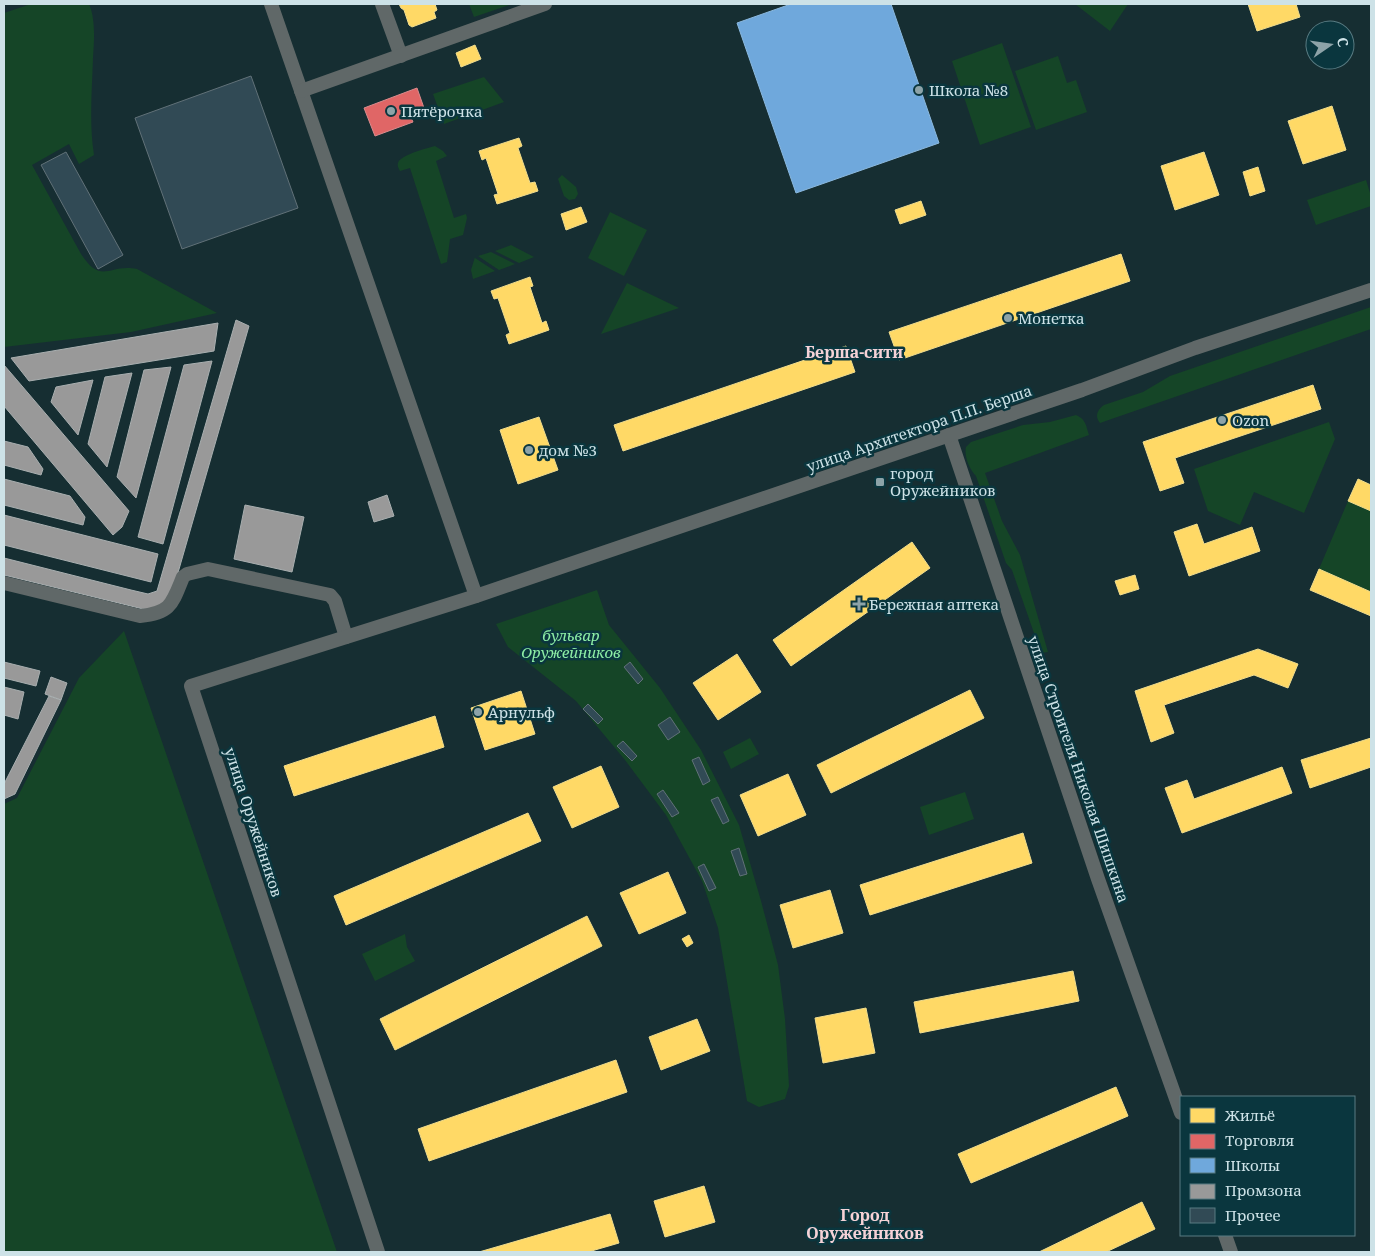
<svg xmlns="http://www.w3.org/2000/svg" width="1375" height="1256" font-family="'Noto Serif',serif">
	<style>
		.green { fill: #154527 }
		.homes { fill: #ffd966; stroke: #f0dc8d }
		.shops { fill: #e06666; stroke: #da8b8d }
		.schools { fill: #6fa8dc; stroke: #8bb9df }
		.industry { fill: #999; stroke: #a9afb0 }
		.building { fill: #314a55; stroke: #617178 }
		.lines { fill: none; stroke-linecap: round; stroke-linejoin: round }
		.minor { stroke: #606868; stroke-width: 14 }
		.poi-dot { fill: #8da3a8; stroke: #0a363e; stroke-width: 2 }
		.labels { text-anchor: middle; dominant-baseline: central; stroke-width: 5; stroke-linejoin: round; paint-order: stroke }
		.poi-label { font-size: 15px; fill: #cde2e7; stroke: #0a363e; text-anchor: start }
		.street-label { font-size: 15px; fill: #cde2e7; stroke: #0a363e }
		.park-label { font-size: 15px; font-style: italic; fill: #8deda5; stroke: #0a363e }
		.neighbourhood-label { font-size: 16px; font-weight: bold; fill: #f5d2d7; stroke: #0a363e }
	</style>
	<rect width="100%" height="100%" fill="#162e32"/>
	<g class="green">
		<path d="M31 4H89C96 20 94 41 93 58 92 90 89 123 94 155L79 164 69 144 32 165 81 254C102 286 109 263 137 269L217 313 131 332 4 347V13Z"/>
		<path d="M469 4H512L474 17Z"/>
		<path d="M1075 4H1128L1110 31Z"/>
		<path d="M1002 43 1031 127 980 145 952 61Z"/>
		<path d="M1058 56 1067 83 1076 80 1087 112 1036 130 1015 71Z"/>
		<path d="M484 77 504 102 444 124 433 94Z"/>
		<path d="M435 146 443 151 447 156 436 161 454 218 466 214 467 218 463 235 450 239 447 262 441 264 410 168 400 171C399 169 397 166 398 163 400 155 427 148 435 146Z"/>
		<path d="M562 175 576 187 578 194 575 199 569 200 564 196 558 179Z"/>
		<path d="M1366 180 1371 196V206L1316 225 1307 200Z"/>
		<path d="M610 212 647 230 624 276 588 258Z"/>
		<path d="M511 245 534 257 519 263 495 251Z"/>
		<path d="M491 252 515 264 499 270 478 256Z"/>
		<path d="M475 257V258L495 271 473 279 471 270Z"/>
		<path d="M627 283 679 308 601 334Z"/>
		<path d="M1371 307V329L1100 423C1094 416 1098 409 1104 405L1143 392 1170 376Z"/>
		<path d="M1076 415C1086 419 1086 426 1089 435L985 473 1002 521 1020 555 1048 652 1041 653 1012 570 1006 563 976 476C969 469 964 456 966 447L971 442 1023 425 1050 422Z"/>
		<path d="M1329 422 1335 439 1304 513 1254 492 1240 525 1208 511 1194 469Z"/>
		<path d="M1348 501 1371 511V592L1319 569Z"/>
		<path d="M597 590 609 625 660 688 701 750 739 825 761 901 778 965 785 1019 789 1086 785 1099 759 1107 747 1101 718 928 702 881 666 815 625 760 576 701 508 647 496 624Z"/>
		<path d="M124 631 337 1252H4V804L17 798 79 678Z"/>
		<path d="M750 738 759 754 731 769 723 752Z"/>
		<path d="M965 792 974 819 929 835 920 807Z"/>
		<path d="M405 934 407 947 415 961 375 981 362 954Z"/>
	</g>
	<g class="homes">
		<path d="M399 4H435L437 10 434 12 436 18 412 27 409 25 404 10 401 8Z"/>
		<path d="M1248 4H1296L1300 17 1257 31Z"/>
		<path d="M475 45 481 59 461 67 456 53Z"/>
		<path d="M1332 106 1346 150 1303 164 1288 121Z"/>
		<path d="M519 138 522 146 518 148 530 183 535 182 538 191 497 204 494 195 498 194 486 158 482 160 479 151Z"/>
		<path d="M1204 152 1219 195 1175 210 1161 166Z"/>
		<path d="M1258 167 1265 191 1250 196 1243 172Z"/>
		<path d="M921 201 926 215 900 224 895 210Z"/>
		<path d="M581 207 587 222 566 230 561 214Z"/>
		<path d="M1121 254 1130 281 899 360 889 332Z"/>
		<path d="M530 277 533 286 530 287 542 323 546 321 549 330 509 344 506 335 510 333 498 298 494 299 491 291Z"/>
		<path d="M846 346 855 372 623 451 614 425Z"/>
		<path d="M1313 385 1321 409 1175 458 1184 483 1160 491 1143 442Z"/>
		<path d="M539 417 558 470 518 484 500 430Z"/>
		<path d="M1358 479 1371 485V511L1348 501Z"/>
		<path d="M1197 524 1204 544 1252 527 1260 551 1189 576 1174 532Z"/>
		<path d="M912 542 930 568 791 666 773 640Z"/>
		<path d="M1319 569 1371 592V616L1310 590Z"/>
		<path d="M1135 575 1139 589 1120 595 1115 581Z"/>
		<path d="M1258 649 1298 664 1288 688 1254 675 1164 705 1174 733 1151 742 1135 691Z"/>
		<path d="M737 654 761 692 718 720 693 683Z"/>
		<path d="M970 690 984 718 831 793 817 765Z"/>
		<path d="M521 691 535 734 485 750 471 708Z"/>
		<path d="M435 716 444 747 294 796 284 766Z"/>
		<path d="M1371 738V767L1310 788 1301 760Z"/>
		<path d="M601 766 619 807 572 828 553 787Z"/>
		<path d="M1282 767 1292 793 1182 833 1165 788 1187 780 1194 799Z"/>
		<path d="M788 774 806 815 758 836 740 795Z"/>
		<path d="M528 813 541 841 346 925 334 896Z"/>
		<path d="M1023 833 1032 863 870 915 860 885Z"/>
		<path d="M668 872 686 913 639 934 620 893Z"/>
		<path d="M830 890 843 933 793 948 780 905Z"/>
		<path d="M587 916 602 946 395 1050 380 1019Z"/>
		<path d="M689 935 693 943 687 947 682 939Z"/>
		<path d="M1073 971 1079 1001 920 1033 914 1002Z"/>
		<path d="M866 1008 875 1053 823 1063 815 1018Z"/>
		<path d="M697 1019 710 1051 661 1070 649 1037Z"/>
		<path d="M616 1060 627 1092 429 1161 418 1129Z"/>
		<path d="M1116 1087 1128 1116 971 1183 958 1154Z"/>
		<path d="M704 1186 715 1222 665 1237 654 1201Z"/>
		<path d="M1142 1202 1155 1229 1106 1252H1039Z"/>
		<path d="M610 1214 619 1243 588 1252H479Z"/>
	</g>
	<path class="shops" d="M417 88 424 108 409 113 413 122 375 136 364 108Z"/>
	<path class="schools" d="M791 4H891L939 143 796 193 737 23Z"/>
	<g class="industry">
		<path d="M236 320 249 326 171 597 155 609H143L4 575V558L131 590 148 594 157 591Z"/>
		<path d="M218 323 214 351 29 381 11 358Z"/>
		<path d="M212 361 163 544 138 537 184 365Z"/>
		<path d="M4 365 129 511 122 527 113 535 4 406Z"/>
		<path d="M171 367 136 498 117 477 144 370Z"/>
		<path d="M132 373 107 467 88 444 105 377Z"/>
		<path d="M93 380 78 435 51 402 56 387Z"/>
		<path d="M4 441 28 447 43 469 41 475 4 465Z"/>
		<path d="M4 479 70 496 85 517 83 525 4 505Z"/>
		<path d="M387 495 394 516 374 522 368 502Z"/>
		<path d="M245 505 304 517 292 572 234 559Z"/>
		<path d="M4 515 158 554 151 582 4 545Z"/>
		<path d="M4 662 40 671 36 686 4 678Z"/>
		<path d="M51 677 67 683 61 700 45 694Z"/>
		<path d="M4 687 24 692 18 719 4 715Z"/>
		<path d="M49 696 61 700 15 794 4 799V784Z"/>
	</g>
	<g class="building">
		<path d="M251 76 298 208 182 249 135 118Z"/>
		<path d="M66 152 123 255 98 269 41 165Z"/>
		<path d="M630 662 643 679 638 684 624 667Z"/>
		<path d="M588 704 603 719 598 724 583 709Z"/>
		<path d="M670 717 680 732 668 740 658 725Z"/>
		<path d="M623 741 637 756 632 761 617 746Z"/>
		<path d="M699 757 710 781 703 785 692 760Z"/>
		<path d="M663 790 679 813 672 817 657 794Z"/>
		<path d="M718 797 729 821 723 824 711 800Z"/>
		<path d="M739 848 747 874 740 876 731 851Z"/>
		<path d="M704 864 716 888 709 891 698 867Z"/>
	</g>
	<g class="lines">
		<g class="minor">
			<path d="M271 4 476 596"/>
			<path d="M382 4 401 56"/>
			<path d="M301 91 545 4"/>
			<path d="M949 435 1098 879 1181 1113"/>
			<path d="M4 583 140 616C171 613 172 604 183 577L187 574 208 569 330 595 335 601 346 637"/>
			<path d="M1225 1235 1231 1252"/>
			<path d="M378 1252 191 686 476 596 1082 390 1195 348 1371 290"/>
		</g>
	</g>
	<g class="poi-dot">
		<circle cx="919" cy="90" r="5"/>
		<circle cx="391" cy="111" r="5"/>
		<circle cx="1008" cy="318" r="5"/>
		<circle cx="1222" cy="420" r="5"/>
		<circle cx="529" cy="450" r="5"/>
		<rect x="875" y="477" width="10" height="10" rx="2.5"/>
		<path d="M856.5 596.5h5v5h5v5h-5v5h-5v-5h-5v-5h5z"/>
		<circle cx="478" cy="712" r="5"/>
	</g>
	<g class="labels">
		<g class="poi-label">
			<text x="929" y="90">Школа №8</text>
			<text x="401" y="111">Пятёрочка</text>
			<text x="1018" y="318">Монетка</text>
			<text x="1232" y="420">Ozon</text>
			<text x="539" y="450">дом №3</text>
			<text x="890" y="473">город<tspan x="890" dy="17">Оружейников</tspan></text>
			<text x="869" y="604">Бережная аптека</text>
			<text x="488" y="712">Арнульф</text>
		</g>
		<g class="street-label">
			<text transform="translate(919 428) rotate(-19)">улица Архитектора П.П. Берша</text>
			<text transform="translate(1079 769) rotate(71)">улица Строителя Николая Шишкина</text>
			<text transform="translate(254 822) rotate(72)">улица Оружейников</text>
		</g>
		<g class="park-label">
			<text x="571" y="635">бульвар<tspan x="571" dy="17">Оружейников</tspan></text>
		</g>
		<g class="neighbourhood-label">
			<text x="854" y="352">Берша-сити</text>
			<text x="865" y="1215">Город<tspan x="865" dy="18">Оружейников</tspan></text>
		</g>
	</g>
	<rect width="1375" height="1256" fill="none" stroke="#cde2e7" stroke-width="10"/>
	<rect x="1180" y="1096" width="175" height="140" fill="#0a363e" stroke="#587b82"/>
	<rect x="1190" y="1108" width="25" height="15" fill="#ffd966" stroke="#587b82"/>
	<text x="1225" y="1121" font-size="15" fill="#cde2e7">Жильё</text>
	<rect x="1190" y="1134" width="25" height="15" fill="#e06666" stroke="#587b82"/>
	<text x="1225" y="1146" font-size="15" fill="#cde2e7">Торговля</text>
	<rect x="1190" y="1158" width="25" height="15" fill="#6fa8dc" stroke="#587b82"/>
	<text x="1225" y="1171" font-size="15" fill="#cde2e7">Школы</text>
	<rect x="1190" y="1184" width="25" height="15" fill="#999999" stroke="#587b82"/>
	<text x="1225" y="1196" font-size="15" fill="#cde2e7">Промзона</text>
	<rect x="1190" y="1208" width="25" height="15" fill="#314a55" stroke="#587b82"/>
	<text x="1225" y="1221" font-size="15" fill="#cde2e7">Прочее</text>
	<g transform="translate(1330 45) rotate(77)"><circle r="24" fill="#0a363e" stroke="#587b82"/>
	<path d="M0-4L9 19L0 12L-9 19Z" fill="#8da3a8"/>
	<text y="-8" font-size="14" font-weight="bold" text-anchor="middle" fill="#cde2e7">С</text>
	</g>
</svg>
